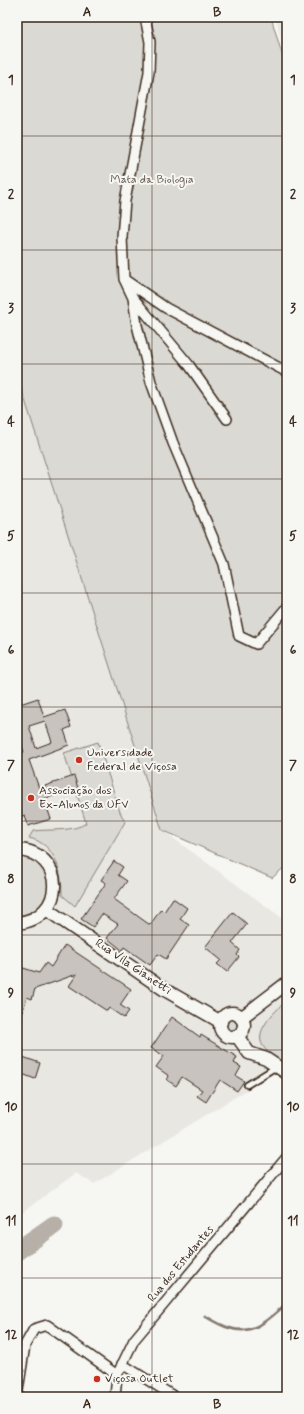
<svg xmlns="http://www.w3.org/2000/svg" width="304" height="1414" font-family="Mynerve,sans-serif">
	<style>
		.built { fill: #e8e7e2 }
		.green { fill: #dad9d3; stroke: #8a8278 }
		.lines { fill: none; stroke-linecap: round; stroke-linejoin: round }
		.stream { stroke: #857a71; stroke-width: 3 }
		.river { stroke: #b6b0a9; stroke-width: 19 }
		.building { fill: #c8c3be; stroke: #3b2a1e; fill-rule: evenodd }
		.lane-casing { stroke: #3b2a1e; stroke-width: 8 }
		.street-casing { stroke: #3b2a1e; stroke-width: 12 }
		.secondary-casing { stroke: #3b2a1e; stroke-width: 15 }
		.lane { stroke: #f6f6f2; stroke-width: 4.5 }
		.street { stroke: #f6f6f2; stroke-width: 9 }
		.secondary { stroke: #f6f6f2; stroke-width: 12 }
		.grid { fill: none; stroke: #3b2a1e; stroke-width: 1; stroke-opacity: 0.55 }
		.poi-dot { fill: #c8321e; stroke: #f6f6f2; stroke-width: 1.5 }
		.labels { text-anchor: middle; dominant-baseline: central; stroke-width: 4; stroke-linejoin: round; paint-order: stroke }
		.park-label { font-size: 12px; fill: #63564b; stroke: #f6f6f2 }
		.poi-label { font-size: 12px; fill: #3b2a1e; stroke: #f6f6f2; text-anchor: start }
		.street-label { font-size: 12px; fill: #3b2a1e; stroke: #f6f6f2 }
		.neatline { fill: none; stroke: #3b2a1e; stroke-width: 1.5 }
		.grid-label { font-size: 13px; text-anchor: middle; font-weight: bold; fill: #3b2a1e }
	</style>
	<rect width="100%" height="100%" fill="#f6f6f2"/>
	<filter id="ink" filterUnits="userSpaceOnUse"><feTurbulence type="fractalNoise" baseFrequency=".025" numOctaves="2"/><feDisplacementMap in="SourceGraphic" scale="8" xChannelSelector="R" yChannelSelector="G"/><feConvolveMatrix kernelMatrix="1 2 1 2 8 2 1 2 1" color-interpolation-filters="sRGB"/></filter>
	<g filter="url(#ink)">
		<g class="built">
			<path d="M276 17H287V73Z"/>
			<path d="M17 376 119 690 162 830 282 918 287 914V1074L279 1070 94 1184 76 1173 17 1216Z"/>
		</g>
		<g class="green">
			<path d="M17 17H271L287 71V865L272 878 162 830 17 375Z"/>
			<path d="M98 742 120 812 125 822 75 906 62 895C62 872 56 844 29 838L33 831C48 829 75 832 86 823L64 753Z"/>
			<path d="M17 855 39 862 49 878 48 897 35 913 17 918Z"/>
			<path d="M287 1000V1064C280 1060 272 1056 266 1050 249 1033 276 1011 287 1000Z"/>
			<circle cx="231" cy="1026" r="6"/>
		</g>
		<g class="lines">
			<path class="stream" d="M205 1316C244 1340 255 1332 287 1303"/>
			<path class="river" d="M17 1251 54 1225"/>
		</g>
		<g class="building">
			<path d="M38 698 44 717 65 710 71 727 64 730 69 745 29 760 39 788 74 776 78 788 44 799 51 819 28 826 25 815 17 818V755L24 752 17 731V705ZM45 721 52 742 36 748 29 726Z"/>
			<path d="M114 861 123 867 118 875 127 881 114 899 150 925 161 909 164 912 173 898 187 908 180 919 189 925 166 959 158 954 150 965 124 947 122 950 107 938 118 924 102 914 93 927 81 919 106 883 101 880Z"/>
			<path d="M233 912 247 924 232 943 240 950 237 955 239 957 227 972 217 964 221 960 205 947Z"/>
			<path d="M65 945 131 989 120 1005 129 1011 124 1018 109 1008 107 1011 69 986 77 974 35 989 32 999 27 997 19 1023H17V966L39 973 46 963 51 967Z"/>
			<path d="M172 1017 200 1037 201 1035 237 1057 234 1063 241 1067 236 1076 244 1081 237 1091 220 1080 206 1102 197 1096 202 1090 182 1077 176 1086 167 1080 169 1076 156 1067 164 1056 151 1048Z"/>
			<path d="M17 1055 40 1063 35 1079 17 1072Z"/>
		</g>
		<g class="lines">
			<g class="lane-casing">
				<g id="lane">
					<path d="M17 592 18 594"/>
					<path d="M247 1085 276 1067"/>
				</g>
			</g>
			<g class="street-casing">
				<g id="street">
					<path d="M145 17 150 42 149 72 125 201 122 237 124 279 133 298 137 325 151 382 173 443 224 564 239 636 256 644 287 607"/>
					<path d="M125 280 166 308 287 372"/>
					<path d="M134 299 189 365 227 419"/>
					<path d="M122 1364 175 1397"/>
					<path d="M17 1397 25 1345 34 1329 47 1325 117 1375"/>
					<path d="M115 1397 117 1375 134 1340 287 1157"/>
				</g>
			</g>
			<g class="secondary-casing">
				<g id="secondary">
					<path d="M17 850C66 851 67 919 17 923"/>
					<path d="M46 909 165 990 221 1022"/>
					<circle cx="232" cy="1025" r="12"/>
					<path d="M241 1018 287 983"/>
					<path d="M237 1036 249 1053 266 1059 287 1073"/>
				</g>
			</g>
			<use href="#lane" class="lane"/>
			<use href="#street" class="street"/>
			<use href="#secondary" class="secondary"/>
		</g>
	</g>
	<path class="grid" d="M152 17V1397M17 136H287M17 250H287M17 364H287M17 479H287M17 593H287M17 707H287M17 821H287M17 935H287M17 1050H287M17 1164H287M17 1278H287"/>
	<g class="poi-dot">
		<circle cx="79" cy="760" r="4"/>
		<circle cx="31" cy="798" r="4"/>
		<circle cx="97" cy="1379" r="4"/>
	</g>
	<g class="labels">
		<g class="park-label">
			<text x="152" y="180">Mata da Biologia</text>
		</g>
		<g class="poi-label">
			<text x="87" y="753">Universidade<tspan x="87" dy="14">Federal de Viçosa</tspan></text>
			<text x="39" y="791">Associação dos<tspan x="39" dy="14">Ex-Alunos da UFV</tspan></text>
			<text x="105" y="1379">Viçosa Outlet</text>
		</g>
		<g class="street-label">
			<text transform="translate(133 967) rotate(34)">Rua Vila Gianetti</text>
			<text transform="translate(181 1264) rotate(-50)">Rua dos Estudantes</text>
		</g>
	</g>
	<rect width="304" height="1414" fill="none" stroke="#f6f6f2" stroke-width="44"/>
	<rect x="22" y="22" width="260" height="1370" class="neatline"/>
	<g class="grid-label">
		<text x="87" y="16">A</text>
		<text x="217" y="16">B</text>
		<text x="11" y="84">1</text>
		<text x="293" y="84">1</text>
		<text x="11" y="198">2</text>
		<text x="293" y="198">2</text>
		<text x="11" y="312">3</text>
		<text x="293" y="312">3</text>
		<text x="11" y="426">4</text>
		<text x="293" y="426">4</text>
		<text x="11" y="540">5</text>
		<text x="293" y="540">5</text>
		<text x="11" y="654">6</text>
		<text x="293" y="654">6</text>
		<text x="11" y="769">7</text>
		<text x="293" y="769">7</text>
		<text x="11" y="883">8</text>
		<text x="293" y="883">8</text>
		<text x="11" y="997">9</text>
		<text x="293" y="997">9</text>
		<text x="11" y="1111">10</text>
		<text x="293" y="1111">10</text>
		<text x="11" y="1225">11</text>
		<text x="293" y="1225">11</text>
		<text x="11" y="1339">12</text>
		<text x="293" y="1339">12</text>
		<text x="87" y="1408">A</text>
		<text x="217" y="1408">B</text>
	</g>
</svg>
